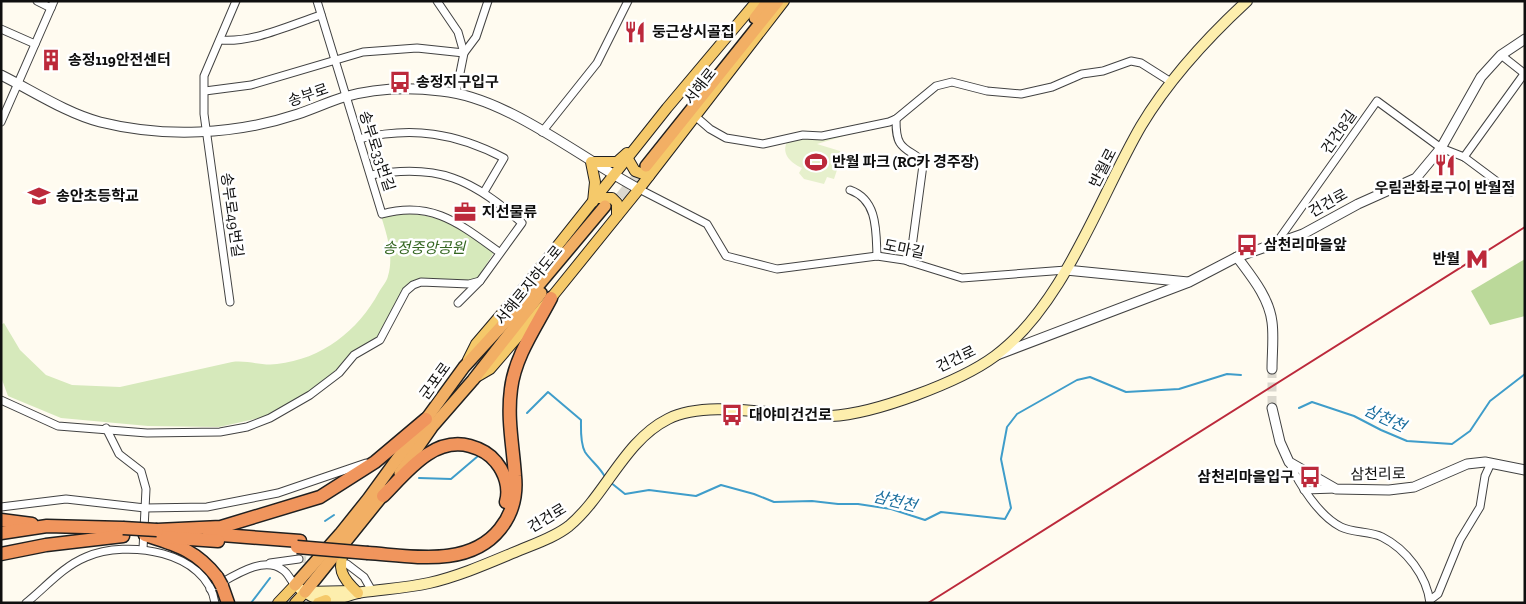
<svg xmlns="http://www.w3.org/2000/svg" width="1526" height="604" font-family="'Zilla Slab','Noto Sans KR',serif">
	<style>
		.green { fill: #d6e9bb }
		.forest { fill: #bbd99a }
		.pitch { fill: #e6f0cc }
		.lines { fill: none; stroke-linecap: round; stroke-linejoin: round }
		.stream { stroke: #3f9dca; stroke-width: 2 }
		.minor-tunnel { stroke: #dbd8ce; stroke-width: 7; stroke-dasharray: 7 3.5; stroke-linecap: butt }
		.tertiary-tunnel { stroke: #dbd8ce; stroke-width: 9; stroke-dasharray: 9 4.5; stroke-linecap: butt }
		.trunk-tunnel { stroke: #dbd8ce; stroke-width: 11; stroke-dasharray: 11 5.5; stroke-linecap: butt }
		.minor-casing { stroke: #424242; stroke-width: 9 }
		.tertiary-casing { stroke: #424242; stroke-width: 11 }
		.secondary-casing { stroke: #313131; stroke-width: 12 }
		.primary-casing { stroke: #202020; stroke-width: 12 }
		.trunk-casing { stroke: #202020; stroke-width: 14 }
		.motorway-casing { stroke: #202020; stroke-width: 15 }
		.minor { stroke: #fff; stroke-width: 7 }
		.tertiary { stroke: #fff; stroke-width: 9 }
		.secondary { stroke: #fdeead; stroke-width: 10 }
		.primary { stroke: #f5c96a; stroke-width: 10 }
		.trunk { stroke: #f2af64; stroke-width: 11 }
		.motorway { stroke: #f0955d; stroke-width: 12 }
		.rail { stroke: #bc293b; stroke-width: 2 }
		.motorway-bridge-casing { stroke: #202020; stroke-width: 15; stroke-linecap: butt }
		.motorway-bridge { stroke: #f0955d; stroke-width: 12 }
		.labels { text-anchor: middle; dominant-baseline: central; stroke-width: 5; stroke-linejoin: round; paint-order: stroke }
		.poi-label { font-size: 15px; font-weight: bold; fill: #0f0f0f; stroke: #fff; text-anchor: start }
		.street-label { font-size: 15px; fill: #0f0f0f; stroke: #fff }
		.park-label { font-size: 15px; font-style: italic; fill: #336520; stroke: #fff }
		.water-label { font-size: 16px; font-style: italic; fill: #1a6e9e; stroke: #fff }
	</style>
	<rect width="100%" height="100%" fill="#fffbf0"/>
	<path class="green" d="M396 213C441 214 459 226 494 252L478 278 469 281 411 283 403 290 377 338 309 392 269 416 219 427 148 426 61 418 8 396 1 377V325L4 323 20 350 46 375 72 385 120 387 232 362C248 360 262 366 277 364 322 359 358 331 379 292 382 287 387 281 388 276 394 256 387 235 381 216Z"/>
	<path class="forest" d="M1525 259V316L1490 325 1471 291Z"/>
	<path class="pitch" d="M843 134 844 136 817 144 840 151 842 155 834 179 827 177 824 184 804 179 799 173 802 168C791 163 781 154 787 142L791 139Z"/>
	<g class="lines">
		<g class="stream">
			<path d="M1299 408 1312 402 1354 416 1381 430 1407 441 1452 444 1470 431 1490 401 1525 374"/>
			<path d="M527 413 548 392 581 420C581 430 580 443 585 452 591 461 600 467 605 477"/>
			<path d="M419 478 451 479 478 456"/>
			<path d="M610 482 625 494 649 490 696 496 721 485 754 494 774 502 812 501 838 504H858L891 509 925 520 941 512 1005 519 1011 508 1001 459 1007 427 1017 414 1077 380 1090 377 1126 392 1179 389 1227 374 1241 375"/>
			<path d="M325 521 334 515"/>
			<path d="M251 603 270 578"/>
		</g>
		<path class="minor-tunnel" d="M299 559 319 561"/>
		<path class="tertiary-tunnel" d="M1272 369V408"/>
		<path class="trunk-tunnel" d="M610 210 646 166"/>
		<g class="minor-casing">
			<g id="minor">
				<path d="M37 1 51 8"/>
				<path d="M317 1 382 214C432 200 460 224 499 252"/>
				<path d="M437 1 458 32 464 53 456 93"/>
				<path d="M1 29 35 44"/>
				<path d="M220 40C253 43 290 25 321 15"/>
				<path d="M1501 55 1525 74"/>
				<path d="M205 91 251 85 363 52 417 48 464 53 476 37 488 1"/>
				<path d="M695 116 710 129 726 138 763 144 803 135 822 136 889 122 896 119 936 86 952 82 987 91 1021 94 1052 87 1082 74 1103 71 1131 61 1141 63 1171 82"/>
				<path d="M896 119C896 127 896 137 900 143 906 153 920 154 923 165L910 262"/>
				<path d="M1 122 54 1"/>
				<path d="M542 132 597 63 628 1"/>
				<path d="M359 139C412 126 456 133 504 158L484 192"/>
				<path d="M1464 157 1524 74"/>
				<path d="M371 175C438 163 472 179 522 223L480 281 458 303"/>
				<path d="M639 189 707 224 726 256 777 269 877 256 904 260 962 278 1066 270"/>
				<path d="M850 190C878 200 876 231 877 256"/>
				<path d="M1277 242 1377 101 1441 148 1464 157 1511 192"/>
				<path d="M230 302 204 114V76L236 1"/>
				<path d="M1 400 58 426 147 433 220 432 247 427 270 418 310 395 339 373 354 355 380 340 406 291 413 285 421 282 469 284 480 281"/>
				<path d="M106 428 119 454 141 471 146 489 143 549"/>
				<path d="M1289 462C1299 484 1319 516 1341 527 1353 533 1370 531 1382 537 1406 549 1427 576 1430 603"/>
				<path d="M1304 490 1336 489"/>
				<path d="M1 507 66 499 145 508 207 507 278 493 366 463"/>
				<path d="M270 563 299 559"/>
				<path d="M347 564 364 577 372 591"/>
				<path d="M210 589C230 579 262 554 283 570 288 573 291 581 295 585"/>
				<path d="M1430 600 1438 594 1460 540 1480 507 1485 476 1491 463"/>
				<path d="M26 603C46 587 62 567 86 557 127 539 207 551 215 603"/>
			</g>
		</g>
		<g class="tertiary-casing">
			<g id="tertiary">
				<path d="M1 75C33 91 66 113 100 122 164 138 235 135 298 114 313 109 328 102 344 97 375 88 409 87 441 91 507 97 580 158 639 189"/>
				<path d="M1237 257C1251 276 1269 297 1272 322 1274 337 1272 353 1272 369"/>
				<path d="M1066 270 1188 282"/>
				<path d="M997 355 1189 282 1237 257 1303 234 1358 204 1416 178 1441 148 1481 77 1501 55 1525 39"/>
				<path d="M1272 408 1280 442 1289 462 1336 489 1389 490 1414 487 1467 464 1485 462 1525 470"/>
			</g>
		</g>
		<g class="secondary-casing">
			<g id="secondary">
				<path d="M300 589C308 594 312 598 321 600 336 602 349 594 363 592 385 589 407 588 429 583 460 576 491 562 520 550 537 543 555 537 569 526 606 495 624 441 668 419 709 398 784 418 831 416 874 414 960 382 995 356 1064 305 1099 198 1141 126 1169 79 1207 38 1247 1"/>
				<path d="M305 592 352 591"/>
			</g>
		</g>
		<g class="primary-casing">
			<g id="primary">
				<path d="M628 159 635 171 649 176"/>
				<path d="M597 198H612L617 203V216"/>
				<path d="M593 202 595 182 591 162H617L627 153"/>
				<path d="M468 360 476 344 528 283 667 108 757 1"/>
				<path d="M478 376 490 369 551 298 639 189 784 1"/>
				<path d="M346 546C336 568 341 577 358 593"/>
				<path d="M278 603 295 585"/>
				<path d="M295 603 305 592"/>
				<path d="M318 603 326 600"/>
			</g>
		</g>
		<g class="trunk-casing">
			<g id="trunk">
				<path d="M755 18 768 1"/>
				<path d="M646 166 778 1"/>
				<path d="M400 473 432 427 473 380 541 293"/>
				<path d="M295 585 340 534 368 499 464 367 532 293 605 206"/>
				<path d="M305 592 387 490"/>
			</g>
		</g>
		<g class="motorway-casing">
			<g id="motorway">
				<path d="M383 496C406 473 433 436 470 446 481 449 489 453 496 462 505 473 510 488 506 502"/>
				<path d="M1 520 32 524"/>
				<path d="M157 530 221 527 320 497 375 462 426 419"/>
				<path d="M1 533 47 526 123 528"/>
				<path d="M209 534 300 541"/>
				<path d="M145 535C176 545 196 550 217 577"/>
				<path d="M161 537 218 541"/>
				<path d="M368 553C412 556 469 568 500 529 513 513 517 496 515 476 513 446 507 419 511 389 515 356 536 327 551 298"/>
				<path d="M1 554 46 545 123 536"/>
				<path d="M222 586 228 603"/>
			</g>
		</g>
		<use href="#minor" class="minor"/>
		<use href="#tertiary" class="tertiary"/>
		<use href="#secondary" class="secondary"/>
		<use href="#primary" class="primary"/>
		<use href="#trunk" class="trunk"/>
		<use href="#motorway" class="motorway"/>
		<path class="rail" d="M928 603 1525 227"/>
		<g class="motorway-bridge-casing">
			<g id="motorway-bridge">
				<path d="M123 528 157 530"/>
				<path d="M297 547 368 553"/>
				<path d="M217 577 222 586"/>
			</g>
		</g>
		<use href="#motorway-bridge" class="motorway-bridge"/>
	</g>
	<defs>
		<g id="restaurant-bare" transform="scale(1.725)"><path d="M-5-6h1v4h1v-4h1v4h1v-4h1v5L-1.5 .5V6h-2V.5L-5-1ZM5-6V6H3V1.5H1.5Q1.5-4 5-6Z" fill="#bc293b" stroke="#fff" stroke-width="2.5" paint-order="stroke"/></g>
		<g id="building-bare" transform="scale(1.725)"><path d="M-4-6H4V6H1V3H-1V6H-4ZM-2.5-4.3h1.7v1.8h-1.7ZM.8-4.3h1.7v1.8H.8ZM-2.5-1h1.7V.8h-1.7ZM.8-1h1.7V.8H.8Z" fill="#bc293b" stroke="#fff" stroke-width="2.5" paint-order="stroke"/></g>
		<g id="bus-bare" transform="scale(1.725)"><path d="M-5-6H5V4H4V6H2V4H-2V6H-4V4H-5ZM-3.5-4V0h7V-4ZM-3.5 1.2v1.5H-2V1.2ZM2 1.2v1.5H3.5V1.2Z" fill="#bc293b" stroke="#fff" stroke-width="2.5" paint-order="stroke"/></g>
		<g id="stadium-bare" transform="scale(1.725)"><path d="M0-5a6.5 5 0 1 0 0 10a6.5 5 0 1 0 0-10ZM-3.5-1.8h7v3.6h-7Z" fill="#bc293b" stroke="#fff" stroke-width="2.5" paint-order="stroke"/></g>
		<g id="school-bare" transform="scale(1.725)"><path d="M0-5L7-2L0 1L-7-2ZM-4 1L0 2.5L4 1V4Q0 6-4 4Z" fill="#bc293b" stroke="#fff" stroke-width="2.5" paint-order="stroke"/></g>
		<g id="office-bare" transform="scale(1.725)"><path d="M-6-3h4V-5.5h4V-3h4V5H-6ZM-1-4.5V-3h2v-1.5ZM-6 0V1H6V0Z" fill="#bc293b" stroke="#fff" stroke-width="2.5" paint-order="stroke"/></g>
		<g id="metro-bare" transform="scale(1.725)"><path d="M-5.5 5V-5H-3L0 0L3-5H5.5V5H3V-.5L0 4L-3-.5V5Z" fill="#bc293b" stroke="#fff" stroke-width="2.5" paint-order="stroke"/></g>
	</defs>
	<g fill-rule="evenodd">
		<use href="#restaurant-bare" x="635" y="32"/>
		<use href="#building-bare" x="51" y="60"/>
		<use href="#bus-bare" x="400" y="82"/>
		<use href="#stadium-bare" x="816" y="162"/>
		<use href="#restaurant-bare" x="1445" y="165"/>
		<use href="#school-bare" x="39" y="196"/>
		<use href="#office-bare" x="465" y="212"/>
		<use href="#bus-bare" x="1247" y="245"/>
		<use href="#metro-bare" x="1477" y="259"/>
		<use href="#bus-bare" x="732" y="415"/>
		<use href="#bus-bare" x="1310" y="477"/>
	</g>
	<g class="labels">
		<g class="poi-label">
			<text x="652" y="32">둥근상시골집</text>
			<text x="68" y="60">송정119안전센터</text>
			<text x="416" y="82">송정지구입구</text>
			<text x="832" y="162">반월 파크 (RC카 경주장)</text>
			<text x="1445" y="188" text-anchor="middle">우림관화로구이 반월점</text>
			<text x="56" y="196">송안초등학교</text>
			<text x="482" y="212">지선물류</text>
			<text x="1264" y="245">삼천리마을앞</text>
			<text x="1460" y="259" text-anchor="end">반월</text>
			<text x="749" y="415">대야미건건로</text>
			<text x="1294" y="477" text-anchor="end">삼천리마을입구</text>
		</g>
		<g class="street-label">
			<text transform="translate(700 86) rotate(-52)">서해로</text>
			<text transform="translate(308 95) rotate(-19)">송부로</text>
			<text transform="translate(1339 132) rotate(-55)">건건8길</text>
			<text transform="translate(377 151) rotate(72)">송부로33번길</text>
			<text transform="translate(1103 168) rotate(-63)">반월로</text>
			<text transform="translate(1328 203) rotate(-29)">건건로</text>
			<text transform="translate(232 215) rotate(82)">송부로49번길</text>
			<text transform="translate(904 249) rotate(12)">도마길</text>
			<text transform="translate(529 285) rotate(-51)">서해로지하도로</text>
			<text transform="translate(956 359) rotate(-26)">건건로</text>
			<text transform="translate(435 381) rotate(-54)">군포로</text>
			<text transform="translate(1378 474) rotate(-1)">삼천리로</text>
			<text transform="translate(547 518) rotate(-31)">건건로</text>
		</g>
		<g class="park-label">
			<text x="424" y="248">송정중앙공원</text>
		</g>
		<g class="water-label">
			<text transform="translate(1385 418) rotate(25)">삼천천</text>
			<text transform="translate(895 501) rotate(14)">삼천천</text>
		</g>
	</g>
	<rect width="1526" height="604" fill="none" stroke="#0f0f0f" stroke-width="5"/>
</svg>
